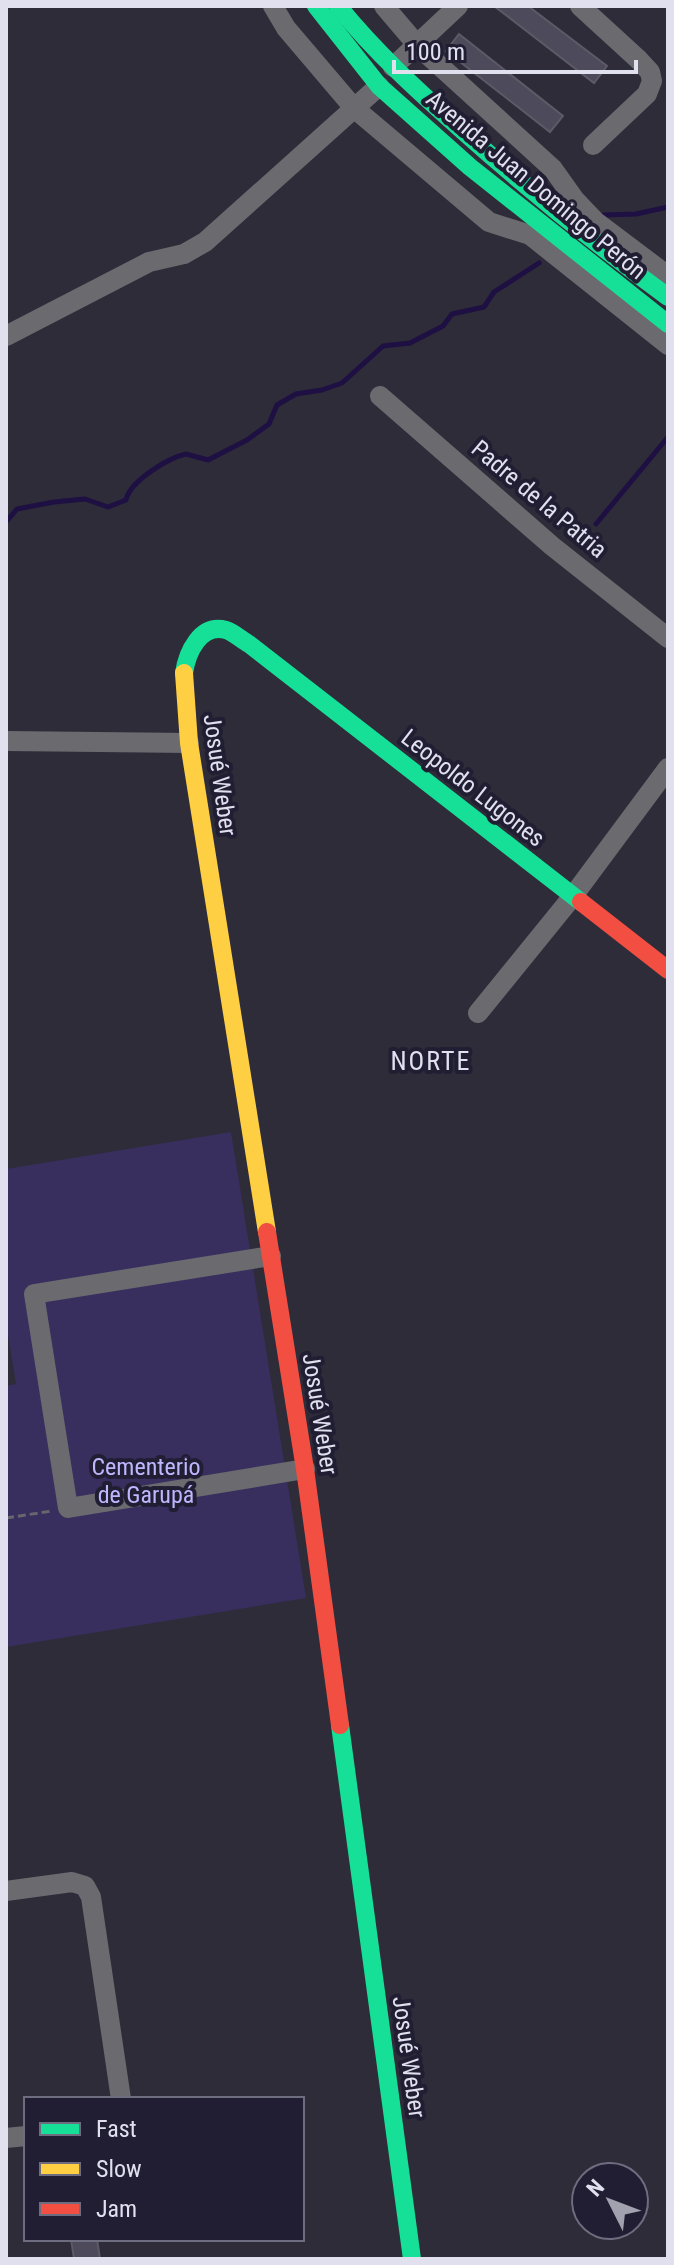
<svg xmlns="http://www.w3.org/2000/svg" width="674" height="2265" font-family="'Roboto Condensed',sans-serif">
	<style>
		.green { fill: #382f5e }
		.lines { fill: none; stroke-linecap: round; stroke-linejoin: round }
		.stream { stroke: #1e1042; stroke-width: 5 }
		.building { fill: #4c4a5b; stroke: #5c5a66; stroke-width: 2 }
		.path { stroke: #67666d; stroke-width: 3; stroke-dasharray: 8 4; stroke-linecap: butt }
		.street { stroke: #6a6a6f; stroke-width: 20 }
		.fast { stroke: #16e098; stroke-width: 18 }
		.slow { stroke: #ffcf43; stroke-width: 18 }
		.jam { stroke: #f24e42; stroke-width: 18 }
		.labels { text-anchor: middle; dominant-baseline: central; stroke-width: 8; stroke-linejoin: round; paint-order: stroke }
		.street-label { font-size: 24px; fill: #e1e0ef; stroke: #211e34 }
		.park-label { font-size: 24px; fill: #bfb7fe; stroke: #211e34 }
		.neighbourhood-label { font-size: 26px; letter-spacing: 2px; fill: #e1e0ef; stroke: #211e34 }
	</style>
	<rect width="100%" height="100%" fill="#2e2c39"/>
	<path class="green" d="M231 1132 306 1598 6 1647V1386L16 1384 6 1322V1169Z"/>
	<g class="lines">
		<g class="stream">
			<path d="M604 215 636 214 668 207"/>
			<path d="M6 522 17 509 54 502 85 499 108 507 126 500C130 481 168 458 186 454L208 460 247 440 269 424 277 405 296 394 322 390 342 383 383 346 410 343 443 326 452 314 484 307 494 292 539 263"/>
			<path d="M596 524 668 437"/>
		</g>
	</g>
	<g class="building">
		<path d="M494 6H528L607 66 594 83Z"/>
		<path d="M459 34 563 116 550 132 446 51Z"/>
		<path d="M71 2239H97L100 2259H74Z"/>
	</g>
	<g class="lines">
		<path class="path" d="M6 1518 52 1511"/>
		<g class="street">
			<path d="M273 6 286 28 354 108 489 222 530 235 668 345"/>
			<path d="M384 6 418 46 553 169 575 200 595 221 668 276"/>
			<path d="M580 6 639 60 650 72 652 81 647 94 593 145"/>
			<path d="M393 67 458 6"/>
			<path d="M6 336 149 262 184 254 205 242 379 86"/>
			<path d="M380 396 552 546 668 638"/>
			<path d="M6 741 189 743"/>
			<path d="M478 1013 573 896 668 768"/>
			<path d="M271 1256 34 1294 68 1508 305 1469"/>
			<path d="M6 1891 72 1882 85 1886 91 1897 121 2099"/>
			<path d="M6 2138 26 2136"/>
		</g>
		<g class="fast">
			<path d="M316 6 379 86 470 167 668 324"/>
			<path d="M338 6C375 52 419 92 463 131 529 190 597 245 668 297"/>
			<path d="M184 673C187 653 200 623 226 630 233 632 242 640 249 644L581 902"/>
			<path d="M340 1725 412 2259"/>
		</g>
		<path class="slow" d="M184 673 189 743 267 1232"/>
		<g class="jam">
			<path d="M581 902 668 970"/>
			<path d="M267 1232 305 1469 340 1725"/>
		</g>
	</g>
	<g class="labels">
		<g class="street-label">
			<text transform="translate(536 185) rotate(40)">Avenida Juan Domingo Perón</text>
			<text transform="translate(539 499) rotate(40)">Padre de la Patria</text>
			<text transform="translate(220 775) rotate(82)">Josué Weber</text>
			<text transform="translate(473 788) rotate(38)">Leopoldo Lugones</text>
			<text transform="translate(320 1414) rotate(81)">Josué Weber</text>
			<text transform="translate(409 2057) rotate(82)">Josué Weber</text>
		</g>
		<g class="park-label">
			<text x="146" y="1467">Cementerio<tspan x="146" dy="28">de Garupá</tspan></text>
		</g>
		<g class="neighbourhood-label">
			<text x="431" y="1061">NORTE</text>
		</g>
	</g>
	<rect width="674" height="2265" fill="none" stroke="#e1e0ef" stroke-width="16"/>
	<rect x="24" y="2097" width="280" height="144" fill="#211e34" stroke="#6e6c7f" stroke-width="2"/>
	<rect x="40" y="2123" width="40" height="12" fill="#16e098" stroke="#6e6c7f" stroke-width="2"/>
	<text x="96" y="2137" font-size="24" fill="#e1e0ef">Fast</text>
	<rect x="40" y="2163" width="40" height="12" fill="#ffcf43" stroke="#6e6c7f" stroke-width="2"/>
	<text x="96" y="2177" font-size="24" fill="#e1e0ef">Slow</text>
	<rect x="40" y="2203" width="40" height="12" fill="#f24e42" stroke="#6e6c7f" stroke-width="2"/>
	<text x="96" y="2217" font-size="24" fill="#e1e0ef">Jam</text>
	<g transform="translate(610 2201) rotate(312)"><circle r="38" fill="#211e34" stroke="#6e6c7f" stroke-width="2"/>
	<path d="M0-6L14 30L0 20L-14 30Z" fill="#a2a1af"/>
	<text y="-12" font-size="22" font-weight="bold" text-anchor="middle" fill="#e1e0ef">N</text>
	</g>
	<path d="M394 60v12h242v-12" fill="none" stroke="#e1e0ef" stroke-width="4"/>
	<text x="406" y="60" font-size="24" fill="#e1e0ef" stroke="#211e34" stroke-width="6" paint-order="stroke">100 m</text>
</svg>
